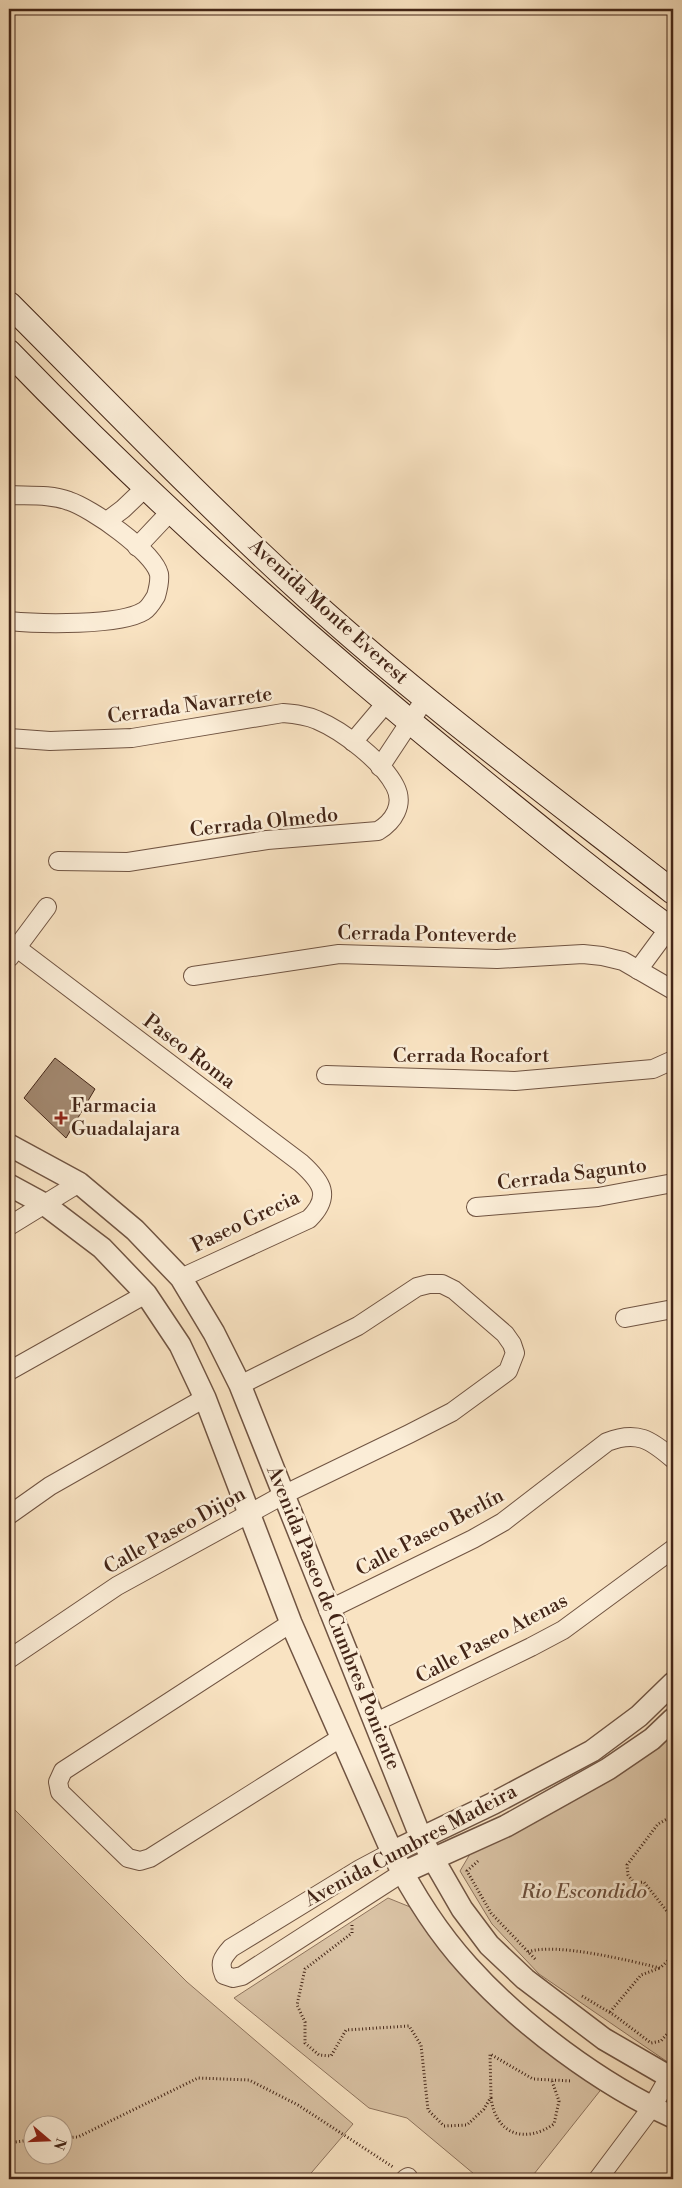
<svg xmlns="http://www.w3.org/2000/svg" width="682" height="2188" font-family="'Libre Bodoni',serif">
	<style>
		.green { fill: #dac3a5; stroke: #8e745e; fill-rule: evenodd }
		.building { fill: #a28870; stroke: #432517 }
		.lines { fill: none; stroke-linecap: round; stroke-linejoin: round }
		.minor-casing { stroke: #705442; stroke-width: 20 }
		.tertiary-casing { stroke: #705442; stroke-width: 24 }
		.secondary-casing { stroke: #432517; stroke-width: 26 }
		.path { stroke: #432517; stroke-width: 3; stroke-dasharray: 1 2.5; stroke-linecap: butt }
		.minor { stroke: #fbedd7; stroke-width: 18 }
		.tertiary { stroke: #fbedd7; stroke-width: 21 }
		.secondary { stroke: #fbedd7; stroke-width: 24 }
		.poi-dot { fill: #8f2418; stroke: #fbedd7; stroke-width: 2 }
		.labels { text-anchor: middle; dominant-baseline: central; stroke-width: 5; stroke-linejoin: round; paint-order: stroke }
		.street-label { font-size: 20px; fill: #432517; stroke: #fbedd7 }
		.poi-label { font-size: 20px; fill: #432517; stroke: #fbedd7; text-anchor: start }
		.park-label { font-size: 20px; font-style: italic; fill: #694c3a; stroke: #fbedd7 }
	</style>
	<rect width="100%" height="100%" fill="#f9e3c2"/>
	<filter id="stains"><feTurbulence type="fractalNoise" baseFrequency=".004" numOctaves="4"/><feColorMatrix values="0 0 0 0 .2 0 0 0 0 .09 0 0 0 0 .02 0 0 0 .5 -.17"/></filter>
	<radialGradient id="worn" r=".72"><stop offset=".6" stop-color="#630" stop-opacity="0"/><stop offset="1" stop-color="#630" stop-opacity=".3"/></radialGradient>
	<g class="green">
		<path d="M673 1730V2054L669 2063 539 1974 492 1924 460 1871 470 1854Z"/>
		<path d="M9 1804 187 1982 353 2124 306 2179H9ZM32 2126H62V2156H32Z"/>
		<path d="M388 1898 430 1915 505 2005 607 2082 530 2179H480L407 2118 369 2108 234 1998Z"/>
	</g>
	<path class="building" d="M55 1058 95 1089 66 1138 24 1098Z"/>
	<g class="lines">
		<g class="minor-casing">
			<g id="minor">
				<path d="M9 495C29 496 50 494 69 501 91 508 153 551 159 574 160 581 158 589 156 596 153 601 149 608 144 611 120 626 39 624 9 621"/>
				<path d="M107 521 123 509 145 488"/>
				<path d="M137 547 170 512"/>
				<path d="M9 738 50 741 132 738 283 713C295 714 306 715 317 720 343 731 382 761 395 786 405 805 393 822 378 831L267 840 128 862 58 861"/>
				<path d="M353 742 386 703"/>
				<path d="M380 767 425 699"/>
				<path d="M17 948 301 1163C322 1182 332 1196 309 1219L181 1278"/>
				<path d="M9 958 47 907"/>
				<path d="M638 970 669 928"/>
				<path d="M193 976 339 954 497 959 583 954 602 956 623 961 673 990"/>
				<path d="M326 1075 515 1081 653 1069 673 1060"/>
				<path d="M476 1207 598 1197 673 1183"/>
				<path d="M9 1226 79 1183"/>
				<path d="M625 1318 673 1309"/>
				<path d="M9 1371 146 1294"/>
				<path d="M9 1515 50 1486 205 1398"/>
				<path d="M328 1610 473 1539 503 1522 607 1442C637 1430 651 1440 673 1459"/>
				<path d="M291 1623 63 1771 58 1782 60 1792 128 1858 140 1861 150 1858 342 1737"/>
				<path d="M9 1659 117 1586 283 1495 409 1434 452 1412 508 1371 515 1353 512 1344 505 1334 454 1290 442 1284H429L417 1287 358 1326 240 1385"/>
				<path d="M374 1723 531 1647 563 1630 673 1549"/>
				<path d="M392 1852 360 1869 231 1948C222 1958 219 1963 224 1975L233 1978 242 1976 402 1873"/>
				<path d="M405 2179 408 2177"/>
				<path d="M598 2179 652 2107 673 2070"/>
			</g>
		</g>
		<g class="tertiary-casing">
			<g id="tertiary">
				<path d="M9 1145 79 1183 135 1230 181 1278 214 1333 240 1385 421 1838 462 1909 489 1945 525 1979 604 2039 673 2079"/>
				<path d="M9 1185 44 1204 102 1248 146 1294 180 1345 205 1398 291 1623 392 1852C412 1892 438 1933 468 1966 521 2025 602 2085 673 2117"/>
				<path d="M392 1852 494 1803 592 1751 639 1716 673 1683"/>
				<path d="M402 1873 506 1826 608 1769 652 1739 673 1719"/>
			</g>
		</g>
		<g class="secondary-casing">
			<g id="secondary">
				<path d="M9 304C107 402 205 504 308 598 424 703 550 796 673 892"/>
				<path d="M9 352C155 503 312 643 475 775 540 828 605 881 673 931"/>
			</g>
		</g>
		<g class="path">
			<path d="M669 1818 658 1824 627 1865 628 1875 634 1883 644 1882 673 1919"/>
			<path d="M478 1861 467 1871 491 1913 536 1960"/>
			<path d="M352 1925V1933L305 1969 297 2005 305 2022V2043L319 2055 331 2056 346 2030 409 2026 421 2045 428 2110 444 2126 467 2125 484 2109 491 2097 490 2054 533 2079 572 2081"/>
			<path d="M528 1952C555 1942 631 1961 660 1968L673 1956"/>
			<path d="M582 1996 614 2015 651 2043 661 2041 673 2027"/>
			<path d="M610 2012 641 1975 660 1968"/>
			<path d="M491 2098C496 2135 525 2144 554 2124L559 2101 552 2081"/>
			<path d="M62 2138 78 2137 198 2078 249 2080 298 2105 393 2167"/>
			<path d="M9 2140 15 2142 32 2140"/>
		</g>
		<use href="#minor" class="minor"/>
		<use href="#tertiary" class="tertiary"/>
		<use href="#secondary" class="secondary"/>
	</g>
	<path class="poi-dot" d="M58.5 1110.5h5v5h5v5h-5v5h-5v-5h-5v-5h5z"/>
	<g class="labels">
		<g class="street-label">
			<text transform="translate(328 612) rotate(42)">Avenida Monte Everest</text>
			<text transform="translate(190 706) rotate(-8)">Cerrada Navarrete</text>
			<text transform="translate(264 823) rotate(-6)">Cerrada Olmedo</text>
			<text transform="translate(427 935) rotate(1)">Cerrada Ponteverde</text>
			<text transform="translate(189 1052) rotate(37)">Paseo Roma</text>
			<text x="471" y="1056">Cerrada Rocafort</text>
			<text transform="translate(572 1175) rotate(-7)">Cerrada Sagunto</text>
			<text transform="translate(246 1222) rotate(-26)">Paseo Grecia</text>
			<text transform="translate(175 1531) rotate(-29)">Calle Paseo Dijon</text>
			<text transform="translate(430 1533) rotate(-28)">Calle Paseo Berlín</text>
			<text transform="translate(333 1618) rotate(68)">Avenida Paseo de Cumbres Poniente</text>
			<text transform="translate(492 1639) rotate(-28)">Calle Paseo Atenas</text>
			<text transform="translate(411 1846) rotate(-28)">Avenida Cumbres Madeira</text>
		</g>
		<g class="poi-label">
			<text x="71" y="1106">Farmacia<tspan x="71" dy="23">Guadalajara</tspan></text>
		</g>
		<g class="park-label">
			<text x="584" y="1892">Rio Escondido</text>
		</g>
	</g>
	<rect width="682" height="2188" fill="none" stroke="#f9e3c2" stroke-width="30"/>
	<rect x="10" y="10" width="662" height="2168" fill="none" stroke="#432517" stroke-width="2.5"/>
	<rect x="15" y="15" width="652" height="2158" fill="none" stroke="#432517"/>
	<g transform="translate(48 2140) rotate(109)"><circle r="24" fill="#fbedd7" stroke="#b19d8a"/>
	<path d="M0-4L9 19L0 12L-9 19Z" fill="#8f2418"/>
	<text y="-8" font-size="14" font-weight="bold" text-anchor="middle" fill="#432517">N</text>
	</g>
	<rect width="100%" height="100%" filter="url(#stains)"/>
	<rect width="100%" height="100%" fill="url(#worn)"/>
</svg>
